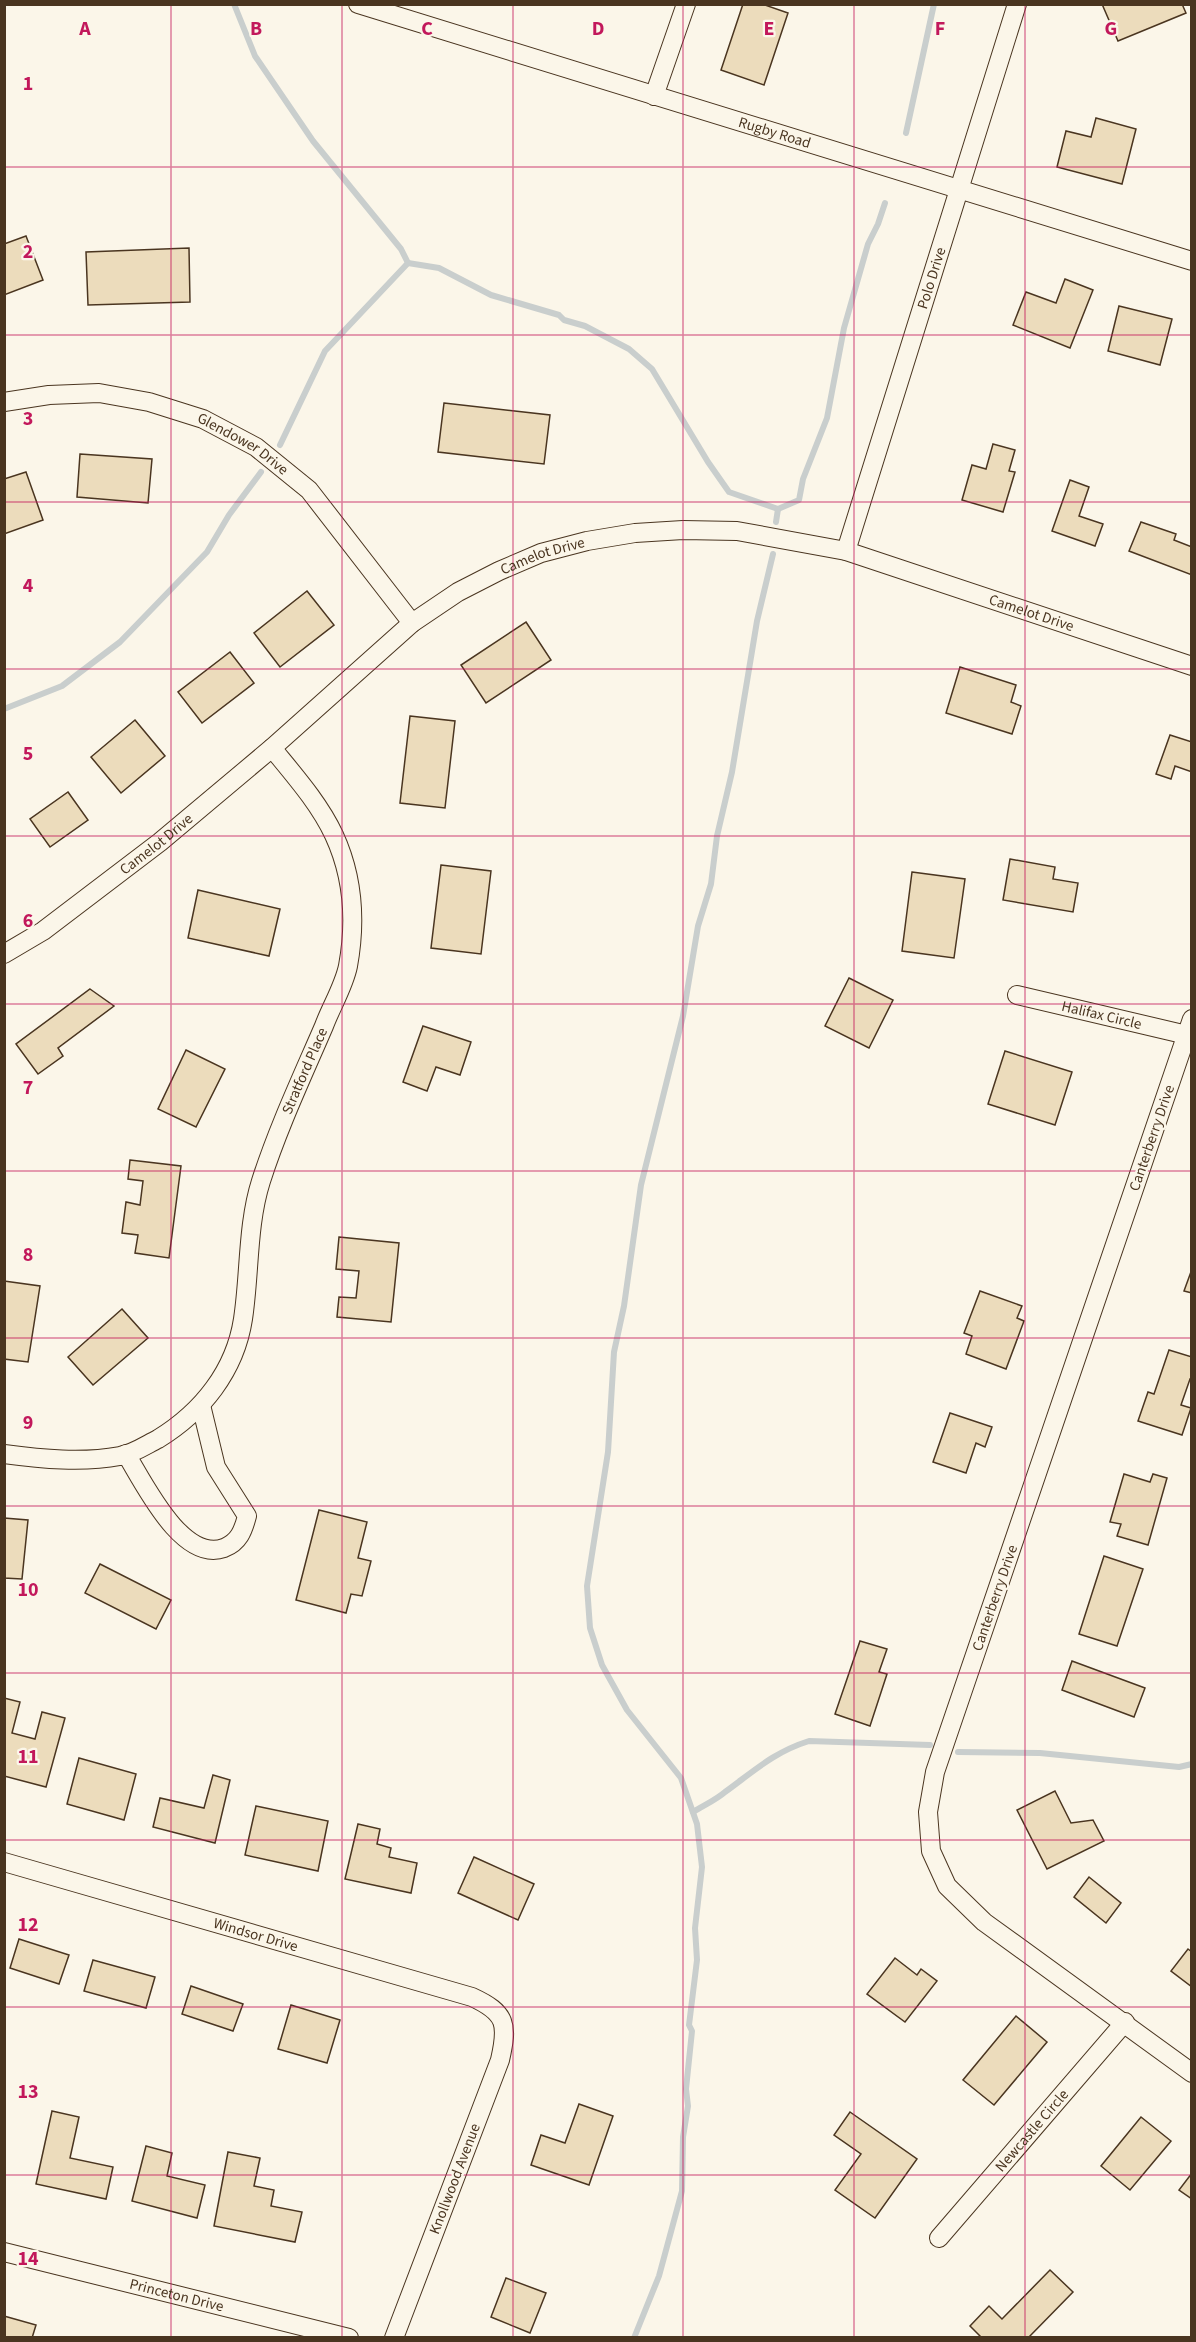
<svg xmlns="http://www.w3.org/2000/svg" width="1196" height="2342" font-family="'Source Sans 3',sans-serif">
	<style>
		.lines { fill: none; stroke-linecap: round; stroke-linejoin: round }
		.stream { stroke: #c9cecd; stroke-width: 6 }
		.building { fill: #ecdcbc; stroke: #4a3520; stroke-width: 1.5 }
		.minor-casing { stroke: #4a3520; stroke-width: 20 }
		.minor { stroke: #fbf6e9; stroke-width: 18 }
		.grid { fill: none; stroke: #c2185b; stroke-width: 1.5; stroke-opacity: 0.55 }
		.labels { text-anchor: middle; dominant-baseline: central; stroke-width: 4.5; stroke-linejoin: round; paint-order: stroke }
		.street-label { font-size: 15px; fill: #4a3520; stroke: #fbf6e9 }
		.grid-label { font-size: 20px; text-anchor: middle; font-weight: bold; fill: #c2185b; stroke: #fbf6e9; stroke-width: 4.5; stroke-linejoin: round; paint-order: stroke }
	</style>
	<rect width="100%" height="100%" fill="#fbf6e9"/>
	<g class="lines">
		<g class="stream">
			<path d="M234 4 255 56 313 141 401 249 408 263"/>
			<path d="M906 133 934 4"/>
			<path d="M408 263 439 268 491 295 559 315 564 320 585 326 629 349 652 369 708 462 729 492 778 509 799 500 803 479 827 418 844 328 868 244 878 224 885 203"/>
			<path d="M280 445 325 351 408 263"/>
			<path d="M776 522 778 509"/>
			<path d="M4 709 62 686 120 642 207 552 229 515 261 472"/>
			<path d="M958 1752 1040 1753 1179 1767 1192 1764"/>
			<path d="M693 1812C704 1805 716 1800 725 1792 754 1771 774 1752 809 1741L930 1745"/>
			<path d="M634 2338 659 2276 682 2191 683 2137 688 2106 686 2089 692 2031 689 2025 697 1960 695 1928 702 1867 697 1824 681 1778 627 1710 602 1665 590 1628 587 1586 608 1452 614 1352 624 1306 641 1185 683 1016 698 926 711 884 717 836 732 772 757 621 773 554"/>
		</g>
	</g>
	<g class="building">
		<path d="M743 4H762L788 13 764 85 721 70Z"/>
		<path d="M1102 4H1182L1186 13 1118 41Z"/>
		<path d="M1096 118 1136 129 1122 184 1057 167 1066 131 1091 137Z"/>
		<path d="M26 236 43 280 4 295V244Z"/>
		<path d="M189 248 190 302 88 305 86 252Z"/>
		<path d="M1065 279 1093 290 1070 348 1013 325 1026 292 1056 303Z"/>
		<path d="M1119 306 1172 319 1160 365 1108 351Z"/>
		<path d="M444 403 550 415 544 464 438 452Z"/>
		<path d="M993 444 1015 450 1009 471 1015 472 1003 512 962 500 972 465 986 469Z"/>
		<path d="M80 454 152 459 148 503 77 497Z"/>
		<path d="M26 472 43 520 4 534V479Z"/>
		<path d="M1070 480 1089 487 1079 516 1103 524 1095 546 1052 531Z"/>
		<path d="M1141 522 1176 534 1174 540 1192 547V575L1129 551Z"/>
		<path d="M307 591 334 625 280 667 254 633Z"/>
		<path d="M526 622 551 660 486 703 461 665Z"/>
		<path d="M230 652 254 683 202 723 178 692Z"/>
		<path d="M960 667 1016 685 1011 702 1021 706 1012 734 946 713Z"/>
		<path d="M410 716 455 721 445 808 400 803Z"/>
		<path d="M135 720 165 756 121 793 91 757Z"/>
		<path d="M1170 735 1192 742V772L1175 766 1171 779 1156 774Z"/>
		<path d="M68 792 88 820 50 847 30 819Z"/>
		<path d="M1010 859 1055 867 1053 879 1078 883 1073 912 1003 900Z"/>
		<path d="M441 865 491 871 481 954 431 948Z"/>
		<path d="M912 872 965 879 954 958 902 951Z"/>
		<path d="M198 890 280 909 269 956 188 938Z"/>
		<path d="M849 978 893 1000 869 1048 825 1026Z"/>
		<path d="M90 989 114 1006 58 1048 63 1056 38 1074 16 1044Z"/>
		<path d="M423 1026 471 1042 460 1075 436 1067 427 1091 403 1082Z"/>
		<path d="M186 1050 225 1069 196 1127 158 1109Z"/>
		<path d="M1005 1051 1072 1072 1055 1125 988 1104Z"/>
		<path d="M130 1160 181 1166 169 1258 135 1253 138 1235 122 1233 126 1202 140 1205 143 1181 128 1179Z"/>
		<path d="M339 1237 399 1243 391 1322 337 1317 339 1297 356 1298 359 1271 336 1269Z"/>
		<path d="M1192 1269V1293L1184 1291Z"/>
		<path d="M4 1281 40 1286 28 1362 4 1359Z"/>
		<path d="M980 1291 1022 1306 1017 1318 1024 1321 1006 1369 966 1354 972 1336 964 1333Z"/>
		<path d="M122 1309 148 1338 93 1385 68 1357Z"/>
		<path d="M1169 1350 1192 1357V1380L1190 1379 1181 1405 1191 1408 1182 1435 1138 1421 1148 1392 1154 1394Z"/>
		<path d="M950 1413 992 1427 985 1447 976 1443 966 1473 933 1462Z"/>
		<path d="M1124 1474 1150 1482 1153 1474 1167 1478 1148 1545 1117 1536 1121 1524 1110 1522Z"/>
		<path d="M319 1510 367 1522 358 1558 371 1561 362 1596 351 1594 346 1613 296 1600Z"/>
		<path d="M4 1518 28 1520 22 1579 4 1578Z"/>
		<path d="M1104 1556 1143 1569 1117 1646 1079 1634Z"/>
		<path d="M100 1564 171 1600 156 1629 85 1593Z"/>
		<path d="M860 1641 887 1649 879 1672 887 1674 870 1726 835 1714Z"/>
		<path d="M1072 1661 1145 1688 1134 1717 1062 1690Z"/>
		<path d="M4 1698 20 1702 12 1733 35 1739 42 1712 65 1718 46 1787 4 1776Z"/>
		<path d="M79 1758 136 1774 124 1820 67 1804Z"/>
		<path d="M213 1775 230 1780 215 1843 153 1827 160 1798 204 1808Z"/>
		<path d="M1055 1791 1071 1823 1093 1820 1104 1841 1047 1869 1017 1810Z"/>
		<path d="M256 1806 328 1821 318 1871 245 1855Z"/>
		<path d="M358 1824 380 1829 377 1844 391 1848 389 1857 417 1863 411 1893 345 1879Z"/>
		<path d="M474 1857 534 1884 518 1920 458 1893Z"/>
		<path d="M1089 1877 1121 1903 1106 1923 1074 1897Z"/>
		<path d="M19 1939 69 1955 59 1984 10 1968Z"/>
		<path d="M1188 1949 1192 1952V1987L1171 1971Z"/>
		<path d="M895 1958 917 1975 921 1969 937 1981 905 2022 867 1994Z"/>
		<path d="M93 1960 155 1977 146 2008 84 1991Z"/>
		<path d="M191 1986 243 2004 233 2031 182 2014Z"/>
		<path d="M291 2005 340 2020 327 2063 278 2049Z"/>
		<path d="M1016 2016 1047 2042 994 2105 963 2080Z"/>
		<path d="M579 2104 613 2116 589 2185 531 2165 541 2135 565 2143Z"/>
		<path d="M52 2111 79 2117 70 2158 113 2167 106 2199 36 2184Z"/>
		<path d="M850 2112 917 2159 875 2218 835 2190 861 2154 834 2135Z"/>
		<path d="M1141 2117 1171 2141 1130 2190 1101 2166Z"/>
		<path d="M146 2146 172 2153 167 2176 205 2185 197 2218 132 2201Z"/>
		<path d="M228 2152 260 2158 254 2186 274 2190 271 2206 302 2212 295 2242 214 2226Z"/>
		<path d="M1192 2173V2199L1179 2190Z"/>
		<path d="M1050 2270 1073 2292 1028 2338H982L970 2326 989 2306 1002 2319Z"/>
		<path d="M506 2278 546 2293 530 2333 491 2317Z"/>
		<path d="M4 2316 36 2325 32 2338H4Z"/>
	</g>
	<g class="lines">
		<g class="minor-casing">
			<g id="minor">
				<path id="s1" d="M358 4 1192 261"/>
				<path d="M654 96 686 4"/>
				<path id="s2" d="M4 402 49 395 99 393 149 402 203 419 256 447 309 490 412 623"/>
				<path id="s3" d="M846 551 1017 4"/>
				<path id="s4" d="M4 954 43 931 160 842 272 748 412 623 458 592 499 571 541 553 587 541 635 533 683 530 737 531 846 551 1192 666"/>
				<path id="s5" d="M1017 995 1187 1035"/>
				<path d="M1192 1019 935 1772 928 1812 931 1851 947 1886 984 1922 1192 2073"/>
				<path id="s6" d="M4 1454C42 1459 82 1463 120 1456 133 1454 146 1445 158 1439 202 1412 235 1371 243 1319 250 1273 247 1225 261 1181 278 1128 302 1077 324 1026 331 1007 344 986 348 966 356 922 353 876 334 835 319 803 294 775 272 748"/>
				<path d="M126 1454C144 1483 182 1563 224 1548 239 1542 243 1531 247 1516L216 1467 201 1405"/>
				<path id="s7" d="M4 1862 472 1997C507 2013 508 2025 500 2060L394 2338"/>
				<path id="s8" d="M939 2238 1125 2022"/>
				<path id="s9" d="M4 2252 349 2338"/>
			</g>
		</g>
		<use href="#minor" class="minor"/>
	</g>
	<path class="grid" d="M171 4V2338M342 4V2338M513 4V2338M683 4V2338M854 4V2338M1025 4V2338M4 167H1192M4 335H1192M4 502H1192M4 669H1192M4 836H1192M4 1004H1192M4 1171H1192M4 1338H1192M4 1506H1192M4 1673H1192M4 1840H1192M4 2007H1192M4 2175H1192"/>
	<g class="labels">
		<g class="street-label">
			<text stroke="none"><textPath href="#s1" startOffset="436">Rugby Road</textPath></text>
			<text stroke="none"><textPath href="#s3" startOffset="286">Polo Drive</textPath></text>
			<text stroke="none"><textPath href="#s2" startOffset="250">Glendower Drive</textPath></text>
			<text stroke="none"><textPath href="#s4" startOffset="674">Camelot Drive</textPath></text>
			<text stroke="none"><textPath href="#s4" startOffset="1178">Camelot Drive</textPath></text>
			<text stroke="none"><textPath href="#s4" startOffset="188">Camelot Drive</textPath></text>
			<text stroke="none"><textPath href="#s5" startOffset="87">Halifax Circle</textPath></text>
			<text stroke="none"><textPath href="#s6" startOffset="568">Stratford Place</textPath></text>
			<text transform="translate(1152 1138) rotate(-71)">Canterberry Drive</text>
			<text transform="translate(995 1598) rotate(-71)">Canterberry Drive</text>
			<text stroke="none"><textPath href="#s7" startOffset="262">Windsor Drive</textPath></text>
			<text stroke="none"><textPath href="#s8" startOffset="142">Newcastle Circle</textPath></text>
			<text transform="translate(455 2179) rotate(-69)">Knollwood Avenue</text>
			<text stroke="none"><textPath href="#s9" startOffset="178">Princeton Drive</textPath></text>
		</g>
	</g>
	<g class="grid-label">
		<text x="85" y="35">A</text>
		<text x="256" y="35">B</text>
		<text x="427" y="35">C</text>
		<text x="598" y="35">D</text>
		<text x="769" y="35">E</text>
		<text x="940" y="35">F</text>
		<text x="1111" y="35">G</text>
		<text x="28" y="90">1</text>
		<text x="28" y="258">2</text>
		<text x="28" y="425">3</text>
		<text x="28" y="592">4</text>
		<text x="28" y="760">5</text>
		<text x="28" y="927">6</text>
		<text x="28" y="1094">7</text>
		<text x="28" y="1261">8</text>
		<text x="28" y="1429">9</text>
		<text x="28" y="1596">10</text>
		<text x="28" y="1763">11</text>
		<text x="28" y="1931">12</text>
		<text x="28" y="2098">13</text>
		<text x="28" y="2265">14</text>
	</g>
	<rect width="1196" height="2342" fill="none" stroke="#4a3520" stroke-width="12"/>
</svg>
